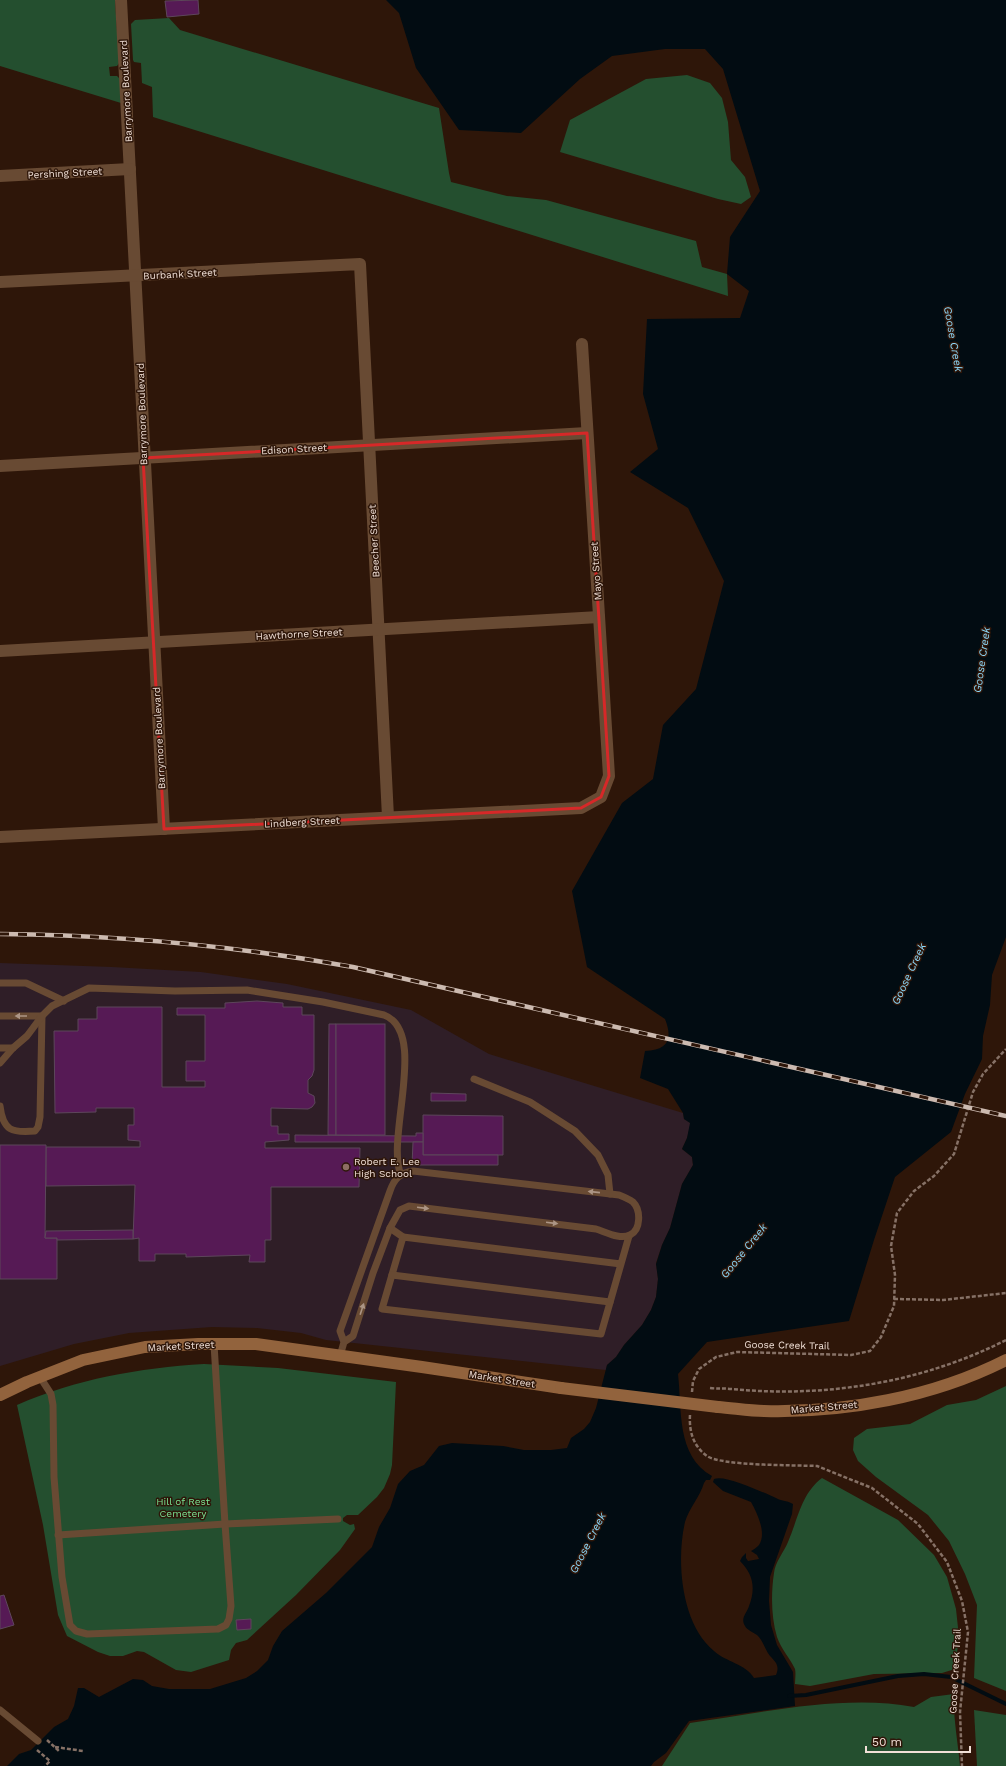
<svg xmlns="http://www.w3.org/2000/svg" width="1006" height="1766" font-family="'Work Sans',sans-serif">
	<style>
		.education { fill: #2f1e27 }
		.green { fill: #244f2f }
		.water { fill: #020c12 }
		.lines { fill: none; stroke-linecap: round; stroke-linejoin: round }
		.stream { stroke: #020c12; stroke-width: 4 }
		.building { fill: #561a55; stroke: #5d465b }
		.path { stroke: #867166; stroke-width: 2.5; stroke-dasharray: 4 2; stroke-linecap: butt }
		.lane { stroke: #684a33; stroke-width: 7 }
		.street { stroke: #684a33; stroke-width: 12 }
		.secondary { stroke: #92633d; stroke-width: 12 }
		.rail-casing { stroke: #ccbab0; stroke-width: 4.5 }
		.rail { stroke: #2e1609; stroke-width: 3; stroke-dasharray: 9; stroke-linecap: butt }
		.secondary-bridge { stroke: #92633d; stroke-width: 12 }
		.oneway { fill: #ac9585 }
		.marked { fill: none; stroke: #d62828; stroke-width: 3; stroke-linejoin: round }
		.education-dot { fill: #8d6e63; stroke: #2e1609; stroke-width: 1.5 }
		.labels { text-anchor: middle; dominant-baseline: central; stroke-width: 3; stroke-linejoin: round; paint-order: stroke }
		.street-label { font-size: 10px; fill: #f1e0d7; stroke: #2e1609 }
		.poi-label { font-size: 10px; fill: #f1e0d7; stroke: #2e1609; text-anchor: start }
		.park-label { font-size: 10px; fill: #7ae494; stroke: #2e1609 }
		.water-label { font-size: 11px; font-style: italic; fill: #89d6f8; stroke: #2e1609 }
	</style>
	<rect width="100%" height="100%" fill="#2e1609"/>
	<path class="education" d="M0 963 112 967 201 972 287 984 411 1010 489 1054 683 1113 684 1119 691 1123 687 1138 682 1149 692 1157 693 1165 682 1184 670 1228 662 1245 656 1263 658 1279 656 1297 651 1310 642 1325 624 1345 616 1357 607 1365 606 1370 326 1340 301 1333 257 1328 212 1327 129 1333 74 1344 0 1366Z"/>
	<g class="green">
		<path d="M0 0H115L119 63 117 66 109 67 110 76H117L120 79 121 103 0 66Z"/>
		<path d="M169 18 180 30 439 108 449 173 451 182 507 196 546 200 696 241 702 267 727 274 728 296 153 117 152 87 142 83 141 63 134 62 133 60 131 24 135 20Z"/>
		<path d="M687 75 710 83 722 98 728 122 731 160 745 177 751 197 741 204 718 199 560 152 570 120 646 79Z"/>
		<path d="M204 1364 278 1368 396 1382 392 1465 390 1474 384 1488 377 1497 358 1515H347L343 1518V1521L350 1525 354 1524 355 1529 340 1550 296 1595 247 1640 236 1643 231 1650 229 1660 191 1672 176 1670 144 1652 137 1651 123 1656H110L98 1652 67 1636 58 1615 43 1525 17 1405C76 1379 139 1368 204 1364Z"/>
		<path d="M1006 1386V1691L974 1678 977 1605 965 1574 949 1541 928 1515 876 1477 858 1461 853 1450 854 1438 867 1429 910 1424 947 1405 976 1400Z"/>
		<path d="M822 1478 898 1520 934 1555 947 1577 956 1609 959 1637 955 1669 942 1673 874 1674 810 1686 795 1684C795 1680 796 1673 795 1669 790 1658 781 1649 777 1637 771 1617 771 1593 774 1573 775 1562 784 1552 788 1542 798 1519 801 1494 822 1478Z"/>
		<path d="M954 1694C953 1718 958 1742 960 1766H662L690 1723C761 1713 844 1694 914 1707L931 1697Z"/>
		<path d="M974 1710 1006 1715V1766H977Z"/>
	</g>
	<path class="water" d="M386 0H1006V937L992 975 990 1005 983 1036 982 1059 965 1094 951 1132 895 1177 874 1240 849 1321 707 1342 678 1374C682 1409 676 1456 712 1476L710 1480H706L704 1483C700 1497 689 1508 685 1522 676 1561 681 1624 714 1651 726 1662 746 1664 754 1678L776 1675C778 1670 778 1667 776 1663 774 1660 772 1658 770 1656 765 1650 763 1640 757 1635 753 1632 747 1630 745 1626 740 1618 747 1613 749 1606 756 1588 753 1574 740 1561L742 1557 746 1553V1558L748 1561 759 1559 757 1555 751 1551C753 1550 757 1547 759 1545 767 1533 757 1513 751 1502L723 1491 713 1482 714 1479C725 1474 764 1493 776 1498 781 1501 786 1500 793 1504L792 1514 770 1577 769 1601 771 1625 777 1645 793 1672 795 1706 689 1721 666 1753 654 1762 651 1766H7L19 1754 31 1750 54 1727 68 1719 74 1706 78 1688H84L99 1697 133 1679 143 1680 152 1686 169 1689H210L246 1678 257 1671 268 1660 273 1646 282 1631 326 1593 372 1547 379 1527 390 1508 398 1484 410 1471 424 1465 439 1446 452 1443 503 1446 524 1450H551L567 1448 571 1438 584 1429 590 1422 596 1408 607 1365 616 1357 624 1345 642 1325 651 1310 656 1297 658 1279 656 1264 662 1245 670 1228 682 1184 693 1165 692 1157 682 1149 687 1138 690 1123 684 1119 683 1113 668 1089 640 1078 645 1051C668 1050 673 1039 665 1019L587 967 572 891 622 803 653 779 663 725 696 689 724 581 688 508 630 472 658 449 643 394 647 319 740 318 749 291 727 274 730 237 760 191 723 69 705 49H665L612 56 580 79 521 133 459 130 416 68 399 13Z"/>
	<g class="lines">
		<path class="stream" d="M789 1696 806 1695 898 1676 924 1674 951 1677 1006 1704"/>
	</g>
	<g class="building">
		<path d="M198 0 199 14 167 17 165 1Z"/>
		<path d="M257 1001 283 1003V1007H302V1015H314V1070L312 1076 308 1080V1093L314 1096 315 1103 312 1107 308 1109 271 1108V1126H278V1134H289V1140L265 1142V1148H360L359 1187H271V1240H265V1262H249L250 1255 186 1257V1254H155V1261H139V1238L133 1239 135 1185 46 1186V1147H140V1141L128 1140V1125H134V1108H96V1112L55 1113 54 1031H78V1019H97V1007H162V1087H205V1081H186V1061H205V1015H177V1008H225V1003Z"/>
		<path d="M329 1024H336V1135H328Z"/>
		<rect x="336" y="1024" width="49" height="111"/>
		<path d="M431 1093 466 1094V1101H431Z"/>
		<path d="M423 1115 503 1116V1155H423Z"/>
		<path d="M416 1133H423V1142H295V1135L416 1136Z"/>
		<path d="M413 1142H423V1155H498V1165H412Z"/>
		<path d="M0 1145H46L45 1238H57V1279H0Z"/>
		<path d="M133 1230V1239L57 1240V1238H45L46 1231Z"/>
		<path d="M4 1595 14 1625 0 1629V1596Z"/>
		<path d="M251 1619V1629L237 1630 236 1620Z"/>
	</g>
	<g class="lines">
		<g class="path">
			<path d="M894 1299 943 1300 1006 1293"/>
			<path d="M710 1388C718 1389 724 1388 731 1389 826 1398 921 1383 1006 1340"/>
			<path d="M692 1392 693 1381 699 1369 716 1357 737 1352 851 1355 870 1351 881 1337 894 1306 895 1275 891 1246 897 1213 914 1191 934 1176 954 1154 973 1092 983 1074 1006 1049"/>
			<path d="M690 1415C689 1431 693 1446 707 1456 721 1466 796 1465 817 1466L872 1488 918 1524 947 1562 962 1601 968 1632 960 1712 962 1766"/>
			<path d="M47 1740 60 1752"/>
			<path d="M55 1747 83 1751"/>
			<path d="M37 1750 50 1761 45 1766"/>
		</g>
		<g class="lane">
			<path d="M0 983H26L64 1001"/>
			<path d="M0 1016H42L40 1117 38 1127 35 1131C12 1133 3 1131 0 1106"/>
			<path d="M0 1048H13"/>
			<path d="M0 1063 13 1048 27 1036 42 1016 52 1006 89 988 175 991 247 990 323 1002 384 1015C429 1032 385 1139 401 1175"/>
			<path d="M474 1079 530 1102 575 1131 598 1155 608 1175 610 1194"/>
			<path d="M390 1228 403 1237"/>
			<path d="M621 1264 403 1237 382 1309 601 1334 629 1236"/>
			<path d="M392 1275 610 1302"/>
			<path d="M214 1344 225 1524 338 1519"/>
			<path d="M340 1356 344 1342 340 1331 390 1191C394 1179 400 1173 413 1171L619 1195C624 1197 629 1199 633 1202 641 1210 641 1230 630 1235 620 1240 606 1232 596 1229L409 1206 400 1210 390 1228 373 1273 353 1336 344 1342"/>
			<path d="M40 1377 51 1394 53 1405 54 1477 62 1577 70 1625 76 1631 87 1634 218 1629 226 1625 229 1619 231 1606 225 1524 58 1535"/>
			<path d="M0 1710 38 1741"/>
		</g>
		<g class="street">
			<path d="M121 0 164 829"/>
			<path d="M0 176 130 169"/>
			<path d="M0 282 360 264 388 817"/>
			<path d="M0 466 587 433"/>
			<path d="M0 651 599 617"/>
			<path d="M0 837 581 808 601 797 609 776 582 344"/>
		</g>
		<g class="secondary">
			<path d="M0 1395 27 1382 83 1360 145 1347 198 1344H256L422 1367 561 1388"/>
			<path d="M718 1407C733 1408 749 1411 764 1411 845 1413 933 1397 1006 1360"/>
		</g>
		<g class="rail-casing">
			<path id="rail" d="M0 934C119 935 236 946 353 967L1006 1116"/>
		</g>
		<use href="#rail" class="rail"/>
		<path class="secondary-bridge" d="M561 1388 718 1407"/>
	</g>
	<defs><path id="oneway-solid" d="M-6-.8H1V-3.2L6.5 0L1 3.2V.8H-6Z"/></defs>
	<g class="oneway">
		<use href="#oneway-solid" transform="translate(21 1016) rotate(-180)"/>
		<use href="#oneway-solid" transform="translate(594 1192) rotate(-174)"/>
		<use href="#oneway-solid" transform="translate(423 1208) rotate(7)"/>
		<use href="#oneway-solid" transform="translate(552 1223) rotate(7)"/>
		<use href="#oneway-solid" transform="translate(362 1309) rotate(-72)"/>
	</g>
	<path class="marked" d="M587 433 609 776 601 797 581 808 164 829 143 458Z"/>
	<circle class="education-dot" cx="346" cy="1167" r="4"/>
	<g class="labels">
		<g class="street-label">
			<text transform="translate(126 91) rotate(-93)">Barrymore Boulevard</text>
			<text transform="translate(65 173) rotate(-3)">Pershing Street</text>
			<text transform="translate(180 274) rotate(-3)">Burbank Street</text>
			<text transform="translate(142 414) rotate(-92)">Barrymore Boulevard</text>
			<text transform="translate(294 449) rotate(-3)">Edison Street</text>
			<text transform="translate(374 541) rotate(-93)">Beecher Street</text>
			<text transform="translate(596 571) rotate(-94)">Mayo Street</text>
			<text transform="translate(299 634) rotate(-3)">Hawthorne Street</text>
			<text transform="translate(159 738) rotate(-93)">Barrymore Boulevard</text>
			<text transform="translate(302 822) rotate(-3)">Lindberg Street</text>
			<text transform="translate(787 1345) rotate(1)">Goose Creek Trail</text>
			<text transform="translate(181 1346) rotate(-3)">Market Street</text>
			<text transform="translate(502 1379) rotate(9)">Market Street</text>
			<text transform="translate(824 1407) rotate(-5)">Market Street</text>
			<text transform="translate(955 1671) rotate(-87)">Goose Creek Trail</text>
		</g>
		<g class="poi-label">
			<text x="354" y="1161">Robert E. Lee<tspan x="354" dy="12">High School</tspan></text>
		</g>
		<g class="park-label">
			<text x="183" y="1501">Hill of Rest<tspan x="183" dy="12">Cemetery</tspan></text>
		</g>
		<g class="water-label">
			<text transform="translate(953 339) rotate(80)">Goose Creek</text>
			<text transform="translate(982 660) rotate(-82)">Goose Creek</text>
			<text transform="translate(909 974) rotate(-65)">Goose Creek</text>
			<text transform="translate(744 1251) rotate(-51)">Goose Creek</text>
			<text transform="translate(588 1543) rotate(-63)">Goose Creek</text>
		</g>
	</g>
	<path d="M866 1746v6h104v-6" fill="none" stroke="#f1e0d7" stroke-width="2"/>
	<text x="872" y="1746" font-size="12" fill="#f1e0d7" stroke="#2e1609" stroke-width="3" paint-order="stroke">50 m</text>
</svg>
